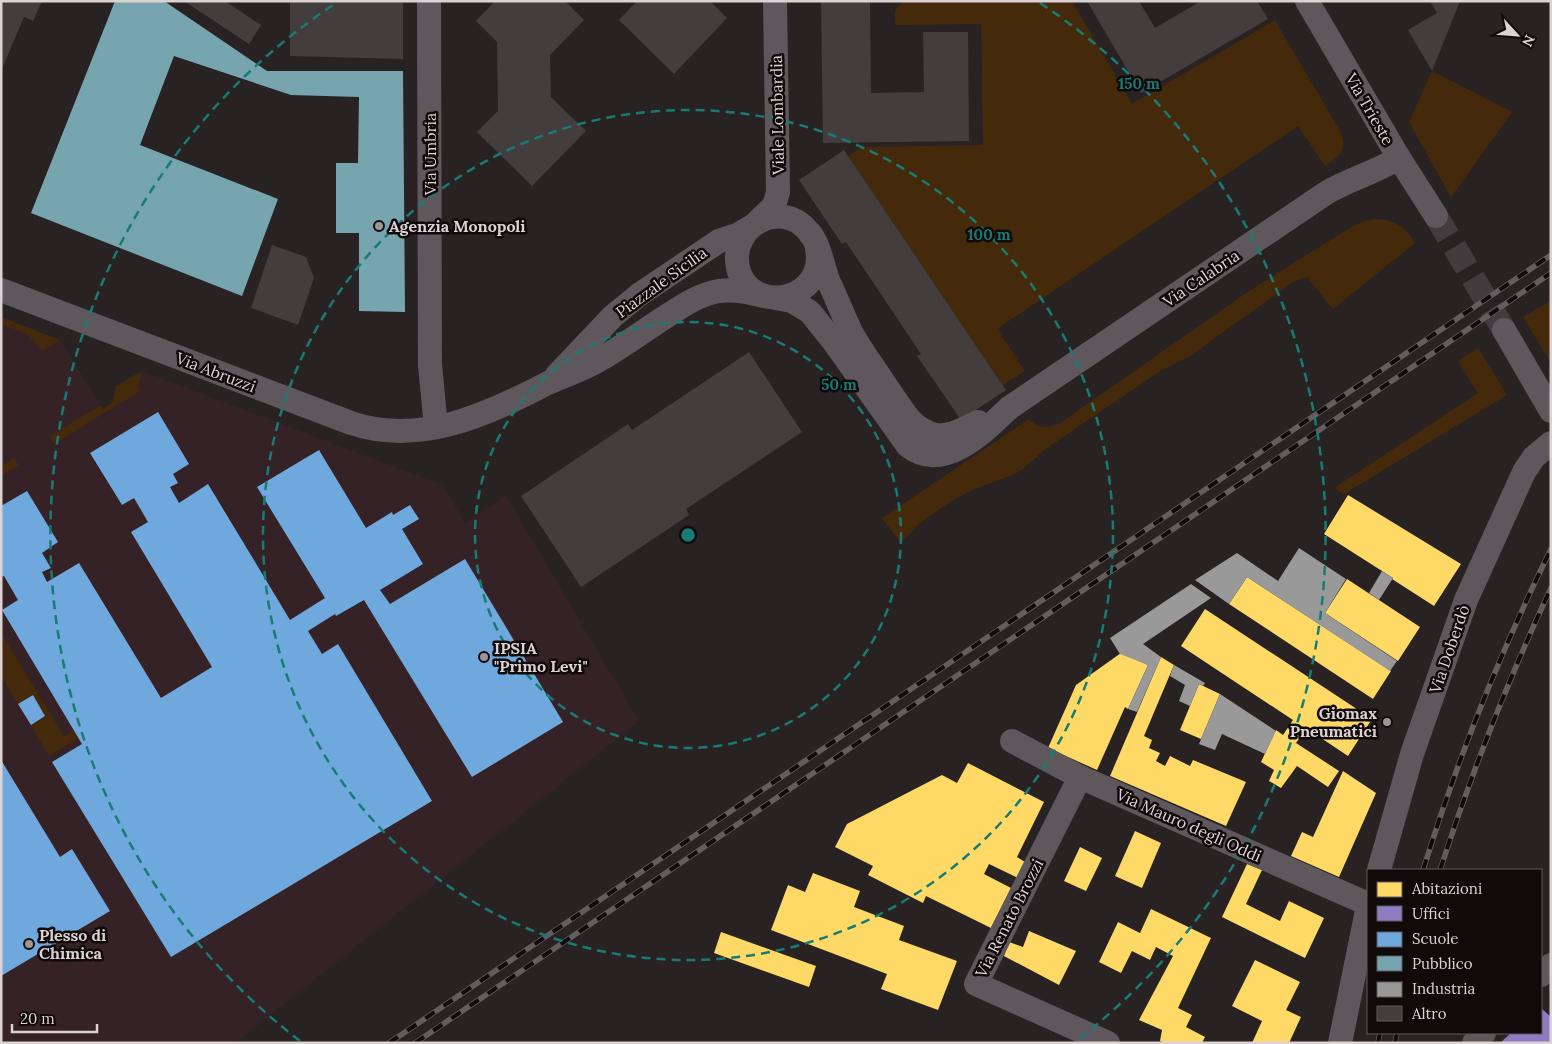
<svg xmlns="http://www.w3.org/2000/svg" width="1552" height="1044" font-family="Lora,serif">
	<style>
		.built { fill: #352227 }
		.green { fill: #45290b }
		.homes { fill: #ffd966 }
		.offices { fill: #8e7cc3 }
		.schools { fill: #6fa8dc }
		.public { fill: #76a5af }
		.industry { fill: #999 }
		.building { fill: #433d3d }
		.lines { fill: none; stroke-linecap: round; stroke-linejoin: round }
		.street-tunnel { stroke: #433c3e; stroke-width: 24; stroke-dasharray: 24 12; stroke-linecap: butt }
		.street { stroke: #5e585d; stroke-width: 24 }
		.rail-casing { stroke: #635d5f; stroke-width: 5.5 }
		.rail { stroke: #100a0b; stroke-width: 4; stroke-dasharray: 11; stroke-linecap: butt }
		.ring { fill: none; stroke: #197b73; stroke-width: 2.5; stroke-dasharray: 9 6 }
		.poi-dot { fill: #9d9496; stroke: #100a0b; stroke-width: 2 }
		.labels { text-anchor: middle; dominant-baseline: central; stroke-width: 5; stroke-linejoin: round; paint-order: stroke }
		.street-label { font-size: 16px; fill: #dcd2d4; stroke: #100a0b }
		.poi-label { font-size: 16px; font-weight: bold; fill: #dcd2d4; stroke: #100a0b; text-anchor: start }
		.centre { fill: #197b73; stroke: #100a0b; stroke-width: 2.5 }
		.ring-label { font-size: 15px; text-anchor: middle; font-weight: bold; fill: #197b73; stroke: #100a0b; stroke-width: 5; stroke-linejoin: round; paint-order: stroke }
	</style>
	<rect width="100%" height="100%" fill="#282223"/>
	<path class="built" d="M1 317 60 340 103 409 138 387 142 371 443 485 465 523 506 496 639 721 236 1043H1Z"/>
	<g class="green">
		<path d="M904 1H1072L1132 104 1275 20 1341 133C1348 150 1339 157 1325 166L1298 126 997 329 1025 371 1003 385 848 156 862 147 983 145 981 24 895 25V10Z"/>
		<path d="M1432 71 1512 112 1451 197 1409 122Z"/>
		<path d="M1374 219C1393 219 1405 226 1415 243L1333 309 1307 277 1293 282 1190 356 1162 370 1044 450 1023 469 1015 474 972 490 950 502 931 515 919 524 906 538 900 542 882 518 1029 419C1038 429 1049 428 1060 423L1249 291 1353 226 1362 222Z"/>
		<path d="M1551 301V363L1523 317Z"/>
		<path d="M1 317 60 340 42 351 27 334 1 324Z"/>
		<path d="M1478 348 1507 395 1344 494 1334 488 1478 393 1458 361Z"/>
		<path d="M142 371 138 387 140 391 54 444 50 436 101 405 103 409 112 403 116 386Z"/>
		<path d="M14 458 19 465 1 476V466Z"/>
		<path d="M1 633 64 736 74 730 79 738 49 756 31 725 45 716 33 695 18 704 1 676Z"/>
	</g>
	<g class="homes">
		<path d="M1348 495 1461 564 1434 606 1392 579 1393 578 1324 534Z"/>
		<path d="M1247 577 1391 671 1373 699 1229 604Z"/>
		<path d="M1347 579 1420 627 1398 661 1325 613Z"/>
		<path d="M1205 609 1372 719 1348 756 1306 728 1296 743 1339 771 1328 787 1297 766 1281 788 1269 781 1274 770 1261 762 1276 730 1283 735 1293 720 1181 646Z"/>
		<path d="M1121 653 1148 665 1128 709 1125 707 1097 770 1048 748 1076 685Z"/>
		<path d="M1161 657 1174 665 1144 736 1152 740 1149 748 1160 753 1156 761 1165 766 1170 756 1190 766 1193 760 1246 782 1226 826 1110 776Z"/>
		<path d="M1199 684 1220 694 1201 739 1180 730Z"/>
		<path d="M968 763 1044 802 1017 857 1028 864 1020 879 989 864 984 874 1011 888 991 928 926 896 923 903 868 875 873 866 835 847 847 824 942 775 957 783Z"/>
		<path d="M1343 771 1376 793 1339 877 1291 856 1302 832 1313 837Z"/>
		<path d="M1135 831 1161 843 1142 888 1115 876Z"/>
		<path d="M1080 847 1102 858 1086 891 1064 881Z"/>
		<path d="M1247 864 1262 870 1246 904 1280 921 1289 901 1324 918 1305 958 1222 917Z"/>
		<path d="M813 873 860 891 854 907 904 926 899 940 957 961 938 1010 881 989 887 974 771 930 788 885 805 892Z"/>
		<path d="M1151 909 1211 938 1178 1008 1192 1015 1186 1027 1205 1037 1202 1043H1164L1160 1041 1162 1030 1139 1020 1173 956 1156 947 1150 960 1132 951 1121 973 1099 962 1118 922 1140 933Z"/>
		<path d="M1029 931 1076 951 1059 985 1004 956 1009 942 1023 947Z"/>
		<path d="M721 932 816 966 809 987 714 953Z"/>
		<path d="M1255 960 1300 982 1286 1010 1301 1017 1289 1043H1252L1262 1021 1232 1006Z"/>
	</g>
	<path class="offices" d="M1541 1008 1551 1017V1043H1500L1511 1033H1541Z"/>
	<g class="schools">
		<path d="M158 412 189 464 173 474 178 483 170 487 179 503 208 484 290 620 325 598 257 487 319 450 366 528 392 512 393 515 410 505 419 519 402 529 423 564 380 590 390 604 465 559 563 722 472 777 364 600 336 616 335 614 308 631 322 654 338 644 432 801 171 957 52 762 82 744 2 610 18 600 4 576 1 577V506L27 491 58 542 42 553 51 568 42 572 47 582 79 563 161 698 212 667 131 532 148 522 134 498 122 505 90 453Z"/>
		<path d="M33 695 45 716 31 725 18 704Z"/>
		<path d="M1 760 60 857 72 849 110 911 1 976Z"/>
	</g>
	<path class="public" d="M115 1H164L267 71H403L405 312 359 311V233H336V163H358L359 97 291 95 174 56 140 145 278 199 242 296 31 213Z"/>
	<g class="industry">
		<path d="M1299 548 1346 579 1325 613 1397 661 1390 671 1247 577 1229 604 1195 580 1237 553 1278 581Z"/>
		<path d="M1382 571 1393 578 1379 600 1369 593Z"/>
		<path d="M1191 584 1211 598 1143 644 1161 657 1137 712 1128 709 1148 665 1120 654 1110 638Z"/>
		<path d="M1174 665 1205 683 1203 686 1199 684 1190 706 1179 701 1185 685 1170 676Z"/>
		<path d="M1220 694 1276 731 1265 754 1222 734 1215 750 1199 744Z"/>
	</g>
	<g class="building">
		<path d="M1 1H42L33 21 24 17 1 71Z"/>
		<path d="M184 1H225L261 25 249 44Z"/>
		<path d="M290 1H403V59L290 56Z"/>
		<path d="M495 1H565L584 20 550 55 551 97 586 131 532 186 477 132 498 111 497 42 476 21Z"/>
		<path d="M637 1H710L727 18 674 74 619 20Z"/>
		<path d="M821 1H870L871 93 924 92 923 32H968L969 141 823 143Z"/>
		<path d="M1087 1H1139L1155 28 1201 1H1257L1268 19 1141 93Z"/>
		<path d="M1430 1H1460L1432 71 1408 30 1437 13Z"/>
		<path d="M844 150 1006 390 961 420 917 356 921 354 846 242 842 244 799 180Z"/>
		<path d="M272 245 306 257 314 278 298 325 251 308Z"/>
		<path d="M749 352 802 432 686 509 689 515 581 587 521 496 628 424 632 430Z"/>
	</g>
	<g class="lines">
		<path class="street-tunnel" d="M1436 216 1504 330"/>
		<g class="street">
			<path d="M429 1 430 365 436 427"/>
			<path d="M1307 1 1399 158 1436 216"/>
			<path d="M758 221 774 206 778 192 775 1"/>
			<path d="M816 243C817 248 818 253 818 258 817 304 749 313 738 268 729 226 781 198 808 231 820 244 822 264 828 280 836 297 843 315 851 332 862 352 876 370 888 389 895 399 902 410 910 420 917 427 926 433 936 435 952 437 964 428 978 422"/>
			<path d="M1 290 351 423C419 446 487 415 546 384 564 375 584 370 601 359 621 347 640 334 659 321 678 309 696 295 719 291 735 289 749 292 764 296"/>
			<path d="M776 298 792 301 810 312 834 342 908 446C943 474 985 431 1009 408L1326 193C1350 179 1376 172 1399 158"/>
			<path d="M1504 330 1551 411"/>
			<path d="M557 375 613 316 640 294 719 241 737 235 749 228"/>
			<path d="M1012 741 1080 777 1368 904"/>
			<path d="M1080 777 976 984 1108 1043"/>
			<path d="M1379 870 1412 754 1466 600 1524 472 1534 457 1551 443"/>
			<path d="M1541 975 1551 965"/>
			<path d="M1340 1043 1368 906"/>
			<path d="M1474 1043 1484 1033"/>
		</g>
		<g class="rail-casing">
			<g id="rail">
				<path d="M1423 870C1457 760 1500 653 1551 549"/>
				<path d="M1440 870C1471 774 1508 680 1551 588"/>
				<path d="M389 1043 1551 255"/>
				<path d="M415 1043 1551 273"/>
				<path d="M1378 1043 1380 1033"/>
				<path d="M1395 1043 1397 1033"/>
			</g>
		</g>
		<use href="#rail" class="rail"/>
	</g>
	<g class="ring">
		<circle cx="688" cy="535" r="213"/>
		<circle cx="688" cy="535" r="425"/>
		<path d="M300 1041A638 638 0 0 1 336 3M1040 3A638 638 0 0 1 1076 1041"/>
	</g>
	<g class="poi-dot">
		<circle cx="379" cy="226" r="5"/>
		<circle cx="484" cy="657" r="5"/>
		<circle cx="1387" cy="722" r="5"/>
		<circle cx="29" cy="944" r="5"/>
	</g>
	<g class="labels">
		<g class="street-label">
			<text transform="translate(1370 109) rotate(60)">Via Trieste</text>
			<text transform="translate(777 115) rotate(-91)">Viale Lombardia</text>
			<text transform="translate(430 154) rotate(-90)">Via Umbria</text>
			<text transform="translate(1201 278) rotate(-34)">Via Calabria</text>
			<text transform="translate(661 282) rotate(-36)">Piazzale Sicilia</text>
			<text transform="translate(216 372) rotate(21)">Via Abruzzi</text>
			<text transform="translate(1449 649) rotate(-71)">Via Doberdò</text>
			<text transform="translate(1189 825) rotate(24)">Via Mauro degli Oddi</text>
			<text transform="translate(1009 918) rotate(-63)">Via Renato Brozzi</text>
		</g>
		<g class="poi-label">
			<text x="389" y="226">Agenzia Monopoli</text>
			<text x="494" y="648">IPSIA<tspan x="494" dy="18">"Primo Levi"</tspan></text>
			<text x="1377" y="713" text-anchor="end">Giomax<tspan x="1377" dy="18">Pneumatici</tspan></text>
			<text x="39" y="935">Plesso di<tspan x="39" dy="18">Chimica</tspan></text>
		</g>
	</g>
	<circle cx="688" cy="535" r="8" class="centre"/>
	<g class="ring-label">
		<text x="1139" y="89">150 m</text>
		<text x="989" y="240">100 m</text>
		<text x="839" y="390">50 m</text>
	</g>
	<rect width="1552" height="1044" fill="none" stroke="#dcd2d4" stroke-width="5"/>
	<rect x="1367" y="869" width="175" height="165" fill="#100a0b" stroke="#625a5b"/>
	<rect x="1377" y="882" width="25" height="15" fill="#ffd966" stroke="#625a5b"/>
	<text x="1412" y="894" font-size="15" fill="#dcd2d4">Abitazioni</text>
	<rect x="1377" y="906" width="25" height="15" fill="#8e7cc3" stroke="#625a5b"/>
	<text x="1412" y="919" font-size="15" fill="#dcd2d4">Uffici</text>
	<rect x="1377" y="932" width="25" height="15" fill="#6fa8dc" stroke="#625a5b"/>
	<text x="1412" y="944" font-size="15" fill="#dcd2d4">Scuole</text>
	<rect x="1377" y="956" width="25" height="15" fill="#76a5af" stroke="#625a5b"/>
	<text x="1412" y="969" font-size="15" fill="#dcd2d4">Pubblico</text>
	<rect x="1377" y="982" width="25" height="15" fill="#999999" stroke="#625a5b"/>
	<text x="1412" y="994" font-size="15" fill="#dcd2d4">Industria</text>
	<rect x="1377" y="1006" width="25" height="15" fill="#433d3d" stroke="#625a5b"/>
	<text x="1412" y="1019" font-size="15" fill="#dcd2d4">Altro</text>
	<g transform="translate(1517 35) rotate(116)" stroke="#100a0b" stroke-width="4" paint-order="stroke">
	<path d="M0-4L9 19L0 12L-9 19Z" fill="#dcd2d4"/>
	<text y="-8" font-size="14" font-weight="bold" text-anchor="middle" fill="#dcd2d4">N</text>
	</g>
	<path d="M12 1024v8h85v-8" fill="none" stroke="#dcd2d4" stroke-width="2.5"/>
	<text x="20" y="1024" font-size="15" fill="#dcd2d4" stroke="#100a0b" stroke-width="4" paint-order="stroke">20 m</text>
</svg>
